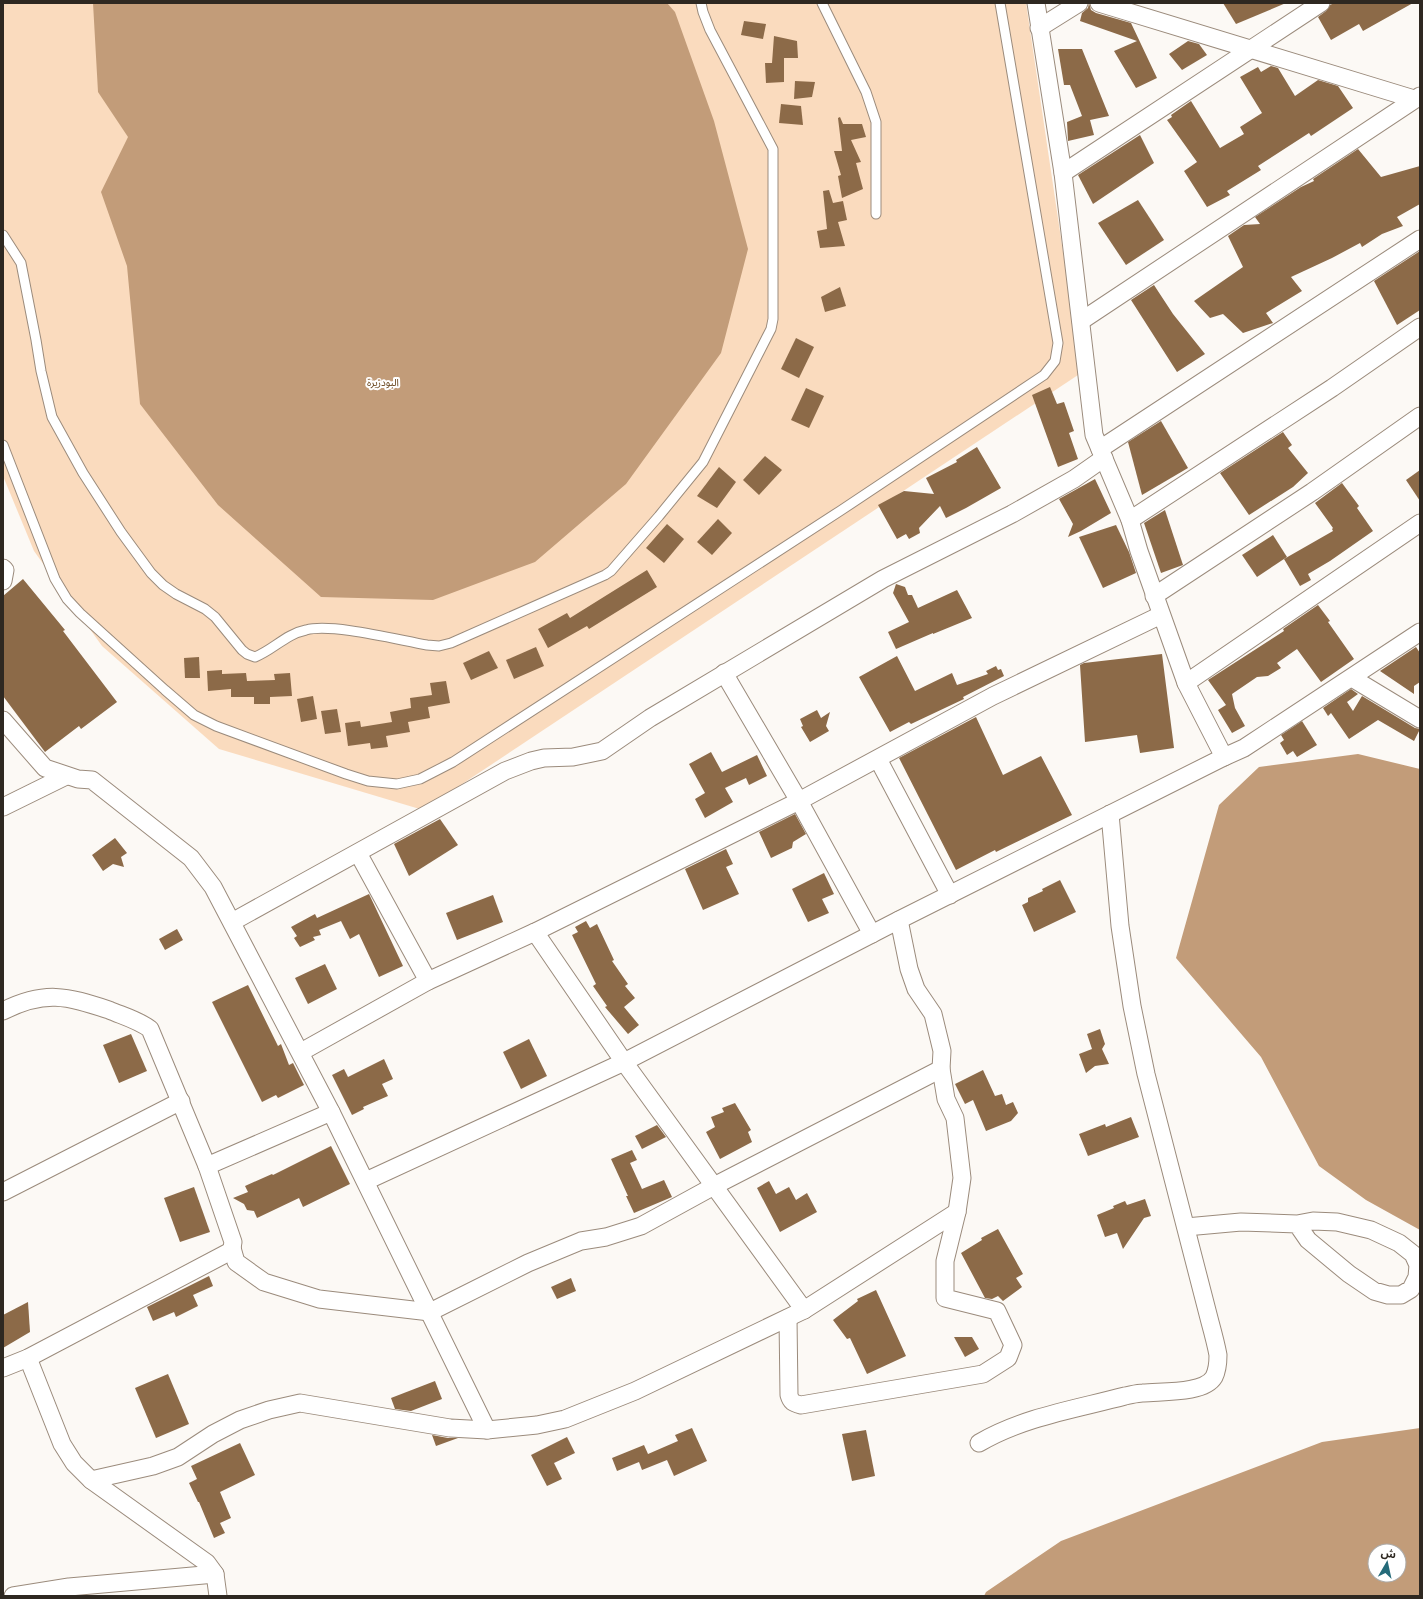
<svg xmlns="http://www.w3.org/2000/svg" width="1423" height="1599" font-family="Manrope,'Noto Sans Arabic',sans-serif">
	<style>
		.green { fill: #fadbbe }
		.water { fill: #c29c79; fill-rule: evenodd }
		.building { fill: #8c6a48 }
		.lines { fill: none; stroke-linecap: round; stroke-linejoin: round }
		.lane-casing { stroke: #9b8b7c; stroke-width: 11 }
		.street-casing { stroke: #9b8b7c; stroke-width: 19 }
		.lane { stroke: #fff; stroke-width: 9 }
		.street { stroke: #fff; stroke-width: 17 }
		.labels { text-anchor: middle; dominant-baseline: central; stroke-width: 4; stroke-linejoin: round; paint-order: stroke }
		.park-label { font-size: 10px; fill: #643f15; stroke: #fff }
	</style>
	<rect width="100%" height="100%" fill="#fcf9f5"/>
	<path class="green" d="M3 3H1026L1081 373 423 810 219 749 102 646 34 551 3 476Z"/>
	<g class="water">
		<path d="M93 3H667L675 12 714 121 748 249 721 353 626 484 535 562 433 600 321 597 218 505 140 404 127 266 101 192 128 137 98 92Z"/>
		<path d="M1358 754 1420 769V1230L1366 1200 1319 1166 1261 1057 1176 958 1219 805 1259 767Z"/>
		<path d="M1420 1428V1596H984L986 1592 1061 1541 1322 1442ZM1375 1551H1399V1575H1375Z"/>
	</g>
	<g class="building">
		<path d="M1089 3 1091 10 1096 13 1131 23 1157 78 1136 88 1114 51 1137 41 1080 21 1082 13 1088 8Z"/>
		<path d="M1223 3H1286L1236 24Z"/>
		<path d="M1334 3H1413L1363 31 1359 24 1331 40 1318 17 1326 11 1330 5Z"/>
		<path d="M744 21 766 24 763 39 741 35Z"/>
		<path d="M774 36 797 41 798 58H784V82L766 83 765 63H772Z"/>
		<path d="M1188 41 1199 44 1207 55 1182 70 1169 54Z"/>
		<path d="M1058 49H1082L1109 116 1090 120 1094 135 1068 141 1067 122 1082 116 1070 85H1064Z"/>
		<path d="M1271 66 1278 68 1295 96 1318 80 1338 86 1353 108 1311 136 1309 133 1258 166 1261 170 1227 191 1230 195 1207 207 1184 171 1197 162 1167 120 1172 117 1171 115 1191 101 1220 148 1244 134 1240 127 1262 113 1240 77 1258 67 1261 72Z"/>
		<path d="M795 81 815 82 812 97 794 99Z"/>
		<path d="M781 104 801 106 803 125 779 123Z"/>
		<path d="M840 117 843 124H862L866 137 851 140 861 162 856 163 863 189 842 198 838 176 841 175 834 151H842L838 118Z"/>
		<path d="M1140 135 1154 163 1093 204 1078 175Z"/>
		<path d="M1358 149 1381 177 1420 166V204L1397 217 1403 226 1382 234 1362 247 1360 243 1332 258 1291 277 1302 291 1266 313 1273 323 1243 333 1223 314 1210 318 1194 301 1243 267 1228 236 1244 225 1260 224 1255 217 1301 187 1314 181 1313 179Z"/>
		<path d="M829 190 833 203 843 201 847 220 838 222 845 246 820 248 817 231 827 229 823 191Z"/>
		<path d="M1138 200 1164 240 1126 265 1098 223Z"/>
		<path d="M1420 251V310L1397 325 1374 281Z"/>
		<path d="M1154 285 1173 314 1205 354 1177 372 1131 300Z"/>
		<path d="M840 287 846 306 825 312 821 297Z"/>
		<path d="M796 338 814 347 799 378 781 369Z"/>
		<path d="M1050 387 1057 404 1064 402 1074 431 1069 433 1078 459 1058 467 1032 395Z"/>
		<path d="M806 388 824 396 809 428 791 420Z"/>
		<path d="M1161 421 1188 468 1142 495 1128 442Z"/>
		<path d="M1283 432 1292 445 1288 448 1308 473 1293 487 1249 515 1220 473Z"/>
		<path d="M977 447 1001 488 966 508 946 518 940 506 919 528 920 533 909 539 906 534 897 539 878 505 904 491 934 494 926 478 957 462 956 460Z"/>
		<path d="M765 456 782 470 759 495 743 480Z"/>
		<path d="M719 467 736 482 717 508 697 496Z"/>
		<path d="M1420 470V501L1406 480Z"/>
		<path d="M1095 479 1111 513 1081 531 1068 537 1073 524 1059 499Z"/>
		<path d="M1342 483 1359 506 1357 508 1373 531 1330 561 1308 574 1311 580 1300 586 1284 559 1333 531 1332 529 1333 528 1315 503Z"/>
		<path d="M1165 510 1183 565 1161 573 1144 523Z"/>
		<path d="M718 519 732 533 712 555 697 542Z"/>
		<path d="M667 524 684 539 664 563 646 548Z"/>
		<path d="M1116 525 1129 552 1136 573 1103 588 1079 537Z"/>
		<path d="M1273 535 1287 557 1257 577 1242 555Z"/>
		<path d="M647 570 657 587 589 629 587 626 548 648 538 629 567 613 570 618Z"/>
		<path d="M23 579 65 630 63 631 117 702 81 729 79 726 45 752 3 696V596Z"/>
		<path d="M896 584 905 587 908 595H912L918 608 957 590 972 618 933 634V633L896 649 888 632 909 622 893 593Z"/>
		<path d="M1318 605 1330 621 1328 622 1354 659 1321 682 1297 649 1277 663 1281 668 1268 676 1257 677 1232 694 1235 708 1245 726 1232 733 1218 710 1226 705 1208 680 1284 631 1283 629Z"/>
		<path d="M536 647 544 666 514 679 506 660Z"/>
		<path d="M1416 647 1420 653V682L1414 686V694L1380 671Z"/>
		<path d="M489 651 498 668 471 680 463 663Z"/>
		<path d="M1162 654 1174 748 1140 753 1137 735 1085 742 1080 665 1084 663Z"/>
		<path d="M897 656 915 691 952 673 957 685 988 674 986 671 996 666 998 670 1001 669 1004 676 963 697 964 699 911 724 909 722 890 732 859 677Z"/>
		<path d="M199 657 200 678H185L184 658Z"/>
		<path d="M222 670V674L246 673 247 681 275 680 274 674 290 673 292 696 270 697V704H254V697H231V689L208 691 207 671Z"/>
		<path d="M446 681 450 703 428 707 430 718 408 722 410 732 386 736 388 747 371 749 370 743 348 746 345 723 360 721 361 727 392 722 390 712 411 708 410 698 432 695 430 683Z"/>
		<path d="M1351 689 1358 694 1347 702 1353 711 1362 696 1415 728 1420 729 1414 741 1378 720 1349 739 1331 713 1328 716 1323 708Z"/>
		<path d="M313 696 317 719 301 722 297 699Z"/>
		<path d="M337 709 341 732 325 734 321 711Z"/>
		<path d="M817 710 821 718 830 712 826 726 829 731 810 742 801 727 803 726 800 719Z"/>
		<path d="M976 717 1003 775 1041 756 1072 815 996 852 995 850 956 870 899 758Z"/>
		<path d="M1302 721 1317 745 1297 757 1293 751 1287 755 1280 743 1284 740 1281 735Z"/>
		<path d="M711 752 722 772 757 755 767 776 749 785 746 778 725 788 733 802 705 818 695 799 705 793 689 764Z"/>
		<path d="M795 814 806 834 793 842 792 848 771 858 759 832Z"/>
		<path d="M440 819 458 845 409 876 394 844Z"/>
		<path d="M115 838 127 853 121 857 124 867 113 864 103 871 92 855Z"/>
		<path d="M726 849 733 864 726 867 739 894 703 910 685 869Z"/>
		<path d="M824 873 834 894 822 899 829 913 808 922 792 889Z"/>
		<path d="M1060 880 1076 912 1034 932 1022 905 1028 902V898L1043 891 1042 889Z"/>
		<path d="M369 894 403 966 379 977 359 934 350 939 341 921 319 930 321 935 313 937 315 940 300 947 294 938 297 936 291 927 315 914 317 918Z"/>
		<path d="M493 895 503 922 457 940 446 913Z"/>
		<path d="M586 921 590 928 597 924 614 960 612 961 628 984 625 986 635 998 624 1007 639 1025 628 1034 605 1007 607 1006 593 986 596 984 572 935 578 932 575 927Z"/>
		<path d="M177 929 183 940 165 950 159 939Z"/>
		<path d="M325 964 337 989 308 1004 295 978Z"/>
		<path d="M248 985 278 1046 281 1044 289 1065 293 1063 304 1085 278 1098 276 1095 262 1102 212 1002Z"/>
		<path d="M1100 1029 1105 1044 1102 1049 1109 1064 1095 1066 1086 1073 1079 1054 1092 1049 1087 1034Z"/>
		<path d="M131 1034 147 1071 119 1083 103 1045Z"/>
		<path d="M529 1039 547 1076 521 1089 503 1052Z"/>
		<path d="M384 1059 393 1079 382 1084 388 1096 363 1107 364 1109 352 1115 332 1075 344 1069 348 1077Z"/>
		<path d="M983 1070 995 1096 1002 1094 1006 1105 1013 1102 1018 1113 1011 1121 986 1131 973 1100 965 1104 955 1084Z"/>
		<path d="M735 1103 751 1130 748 1132 752 1142 720 1159 706 1132 715 1127 711 1117 724 1112 722 1108Z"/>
		<path d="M1131 1117 1139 1137 1088 1156 1079 1134 1105 1124 1106 1127Z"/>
		<path d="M657 1125 666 1137 642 1149 635 1136Z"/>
		<path d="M331 1146 350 1184 303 1207 299 1198 257 1218 254 1211 247 1210 244 1204 233 1198 248 1192 245 1186 272 1174 273 1175Z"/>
		<path d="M632 1150 637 1160 630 1163 642 1189 664 1180 672 1197 634 1213 626 1196H628L611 1159Z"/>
		<path d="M769 1181 776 1194 789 1187 796 1200 807 1193 817 1212 780 1232 757 1188Z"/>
		<path d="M194 1187 210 1232 180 1242 164 1198Z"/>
		<path d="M1145 1199 1151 1216 1144 1218 1123 1249 1117 1233 1105 1237 1097 1215 1114 1208 1113 1206 1125 1201 1127 1205Z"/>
		<path d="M998 1229 1023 1274 1016 1278 1022 1287 1003 1301 998 1296 992 1299 985 1298 961 1253 982 1240 981 1238Z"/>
		<path d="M209 1276 213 1286 193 1295 198 1306 176 1317 174 1312 153 1321 147 1307Z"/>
		<path d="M571 1278 576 1291 557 1299 551 1287Z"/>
		<path d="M876 1290 906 1356 867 1374 850 1338 847 1339 833 1320 858 1301 857 1299Z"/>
		<path d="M28 1302 30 1332 3 1348V1315Z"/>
		<path d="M954 1337H972L979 1349 965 1357Z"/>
		<path d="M168 1374 189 1424 156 1438 135 1388Z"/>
		<path d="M435 1381 442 1399 411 1411 395 1409 391 1398Z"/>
		<path d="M692 1428 707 1461 674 1476 667 1460 642 1470 639 1462 617 1471 612 1458 644 1445 648 1454 678 1441 675 1435Z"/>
		<path d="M866 1430 875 1476 852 1481 842 1434Z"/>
		<path d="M432 1435 448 1438H458L436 1446Z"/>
		<path d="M567 1437 575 1453 554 1463 562 1479 547 1486 531 1455Z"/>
		<path d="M240 1443 255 1475 220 1492 231 1518 220 1523 225 1533 214 1538 199 1502H198L189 1483 197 1479 191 1466Z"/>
	</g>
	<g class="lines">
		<g class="lane-casing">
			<g id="lane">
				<path d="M822 3 866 92 876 122V214"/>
				<path d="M3 235 21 263 36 340 41 371 52 417 83 473 121 532 151 573 163 585 176 594 205 609 215 617 242 650 247 654 255 657C273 650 286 634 306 630 332 623 398 640 427 645L439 646 451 643 605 575 611 571 659 516 703 462 771 329 773 319V149L710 30 703 12 701 3"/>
				<path d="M3 445 55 579 67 599 80 613 165 690 194 715 216 726 346 774 368 781 397 784 420 779 453 762 840 511 1044 375 1055 361 1058 343 1000 3"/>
			</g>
		</g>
		<g class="street-casing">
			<g id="street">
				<path d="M1036 3 1063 173 1094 435 1130 520 1139 551 1186 683 1224 757 1244 748 1420 632"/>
				<path d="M1099 3 1414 99"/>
				<path d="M1039 28 1079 3"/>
				<path d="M1063 173 1321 3"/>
				<path d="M1081 321 1420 96"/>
				<path d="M1100 449 1420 239"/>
				<path d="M1130 520 1332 388 1420 327"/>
				<path d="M3 568 5 570 3 581"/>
				<path d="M1154 596 1312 492 1420 416"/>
				<path d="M724 673 799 801 872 934"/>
				<path d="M1352 678 1420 719"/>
				<path d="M1186 683 1420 523"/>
				<path d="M3 720 45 768 78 779 92 780 191 858 213 887 331 1112 487 1430"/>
				<path d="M878 759 950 895"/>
				<path d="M3 807 66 776"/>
				<path d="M358 853 428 981"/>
				<path d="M232 922 505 771 531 761 544 758 573 757 602 751 650 718 883 579 1012 514 1074 479 1104 458"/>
				<path d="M535 932 624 1062 804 1310"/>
				<path d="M3 1011C45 990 66 996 109 1010 123 1016 138 1020 150 1029L207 1166 233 1242 232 1248 229 1252 28 1358 3 1368"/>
				<path d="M301 1052 428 981 535 932 799 801 993 696 1161 615"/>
				<path d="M207 1166 331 1112"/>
				<path d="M366 1181 624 1062 899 920 1224 757"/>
				<path d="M3 1192 181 1101"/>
				<path d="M1186 1227 1241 1222 1297 1224 1313 1221 1337 1222 1371 1230 1399 1243 1413 1254 1418 1265 1417 1277 1411 1289 1401 1295H1388L1374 1291 1349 1274 1308 1240 1297 1224"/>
				<path d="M232 1248 236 1262 264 1282 319 1299 430 1312 528 1263 581 1241 606 1237 641 1226 714 1186 941 1069"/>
				<path d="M788 1318 789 1395C791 1402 793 1403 801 1405L983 1374 1008 1358 1013 1345 997 1311 945 1298V1261L957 1212 962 1178 955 1118 946 1099 941 1069 942 1051 933 1014 916 989 909 969 899 920"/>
				<path d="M28 1358 62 1444 74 1463 91 1480 207 1563 215 1574 218 1596"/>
				<path d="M979 1443C1023 1417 1076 1409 1125 1396 1131 1395 1137 1393 1143 1393 1161 1391 1204 1394 1214 1377 1217 1371 1218 1361 1218 1355 1216 1344 1213 1333 1210 1322L1146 1074 1132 1006 1120 926 1110 814"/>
				<path d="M91 1480 153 1466 178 1457 213 1434 240 1420 269 1410 300 1403 450 1428 487 1430 537 1425 565 1419 635 1391 804 1310 957 1212"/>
				<path d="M13 1596 69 1587 215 1574"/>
			</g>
		</g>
		<use href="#lane" class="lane"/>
		<use href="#street" class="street"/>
	</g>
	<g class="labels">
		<g class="park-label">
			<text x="383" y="382">البودزيرة</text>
		</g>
	</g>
	<rect width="1423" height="1599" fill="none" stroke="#2e2821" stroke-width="8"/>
	<g transform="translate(1387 1563) rotate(9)"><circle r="19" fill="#ffffff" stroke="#aba9a6"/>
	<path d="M0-3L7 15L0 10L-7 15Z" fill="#256b7a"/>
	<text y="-6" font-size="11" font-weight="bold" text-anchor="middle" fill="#2e2821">ش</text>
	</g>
</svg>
